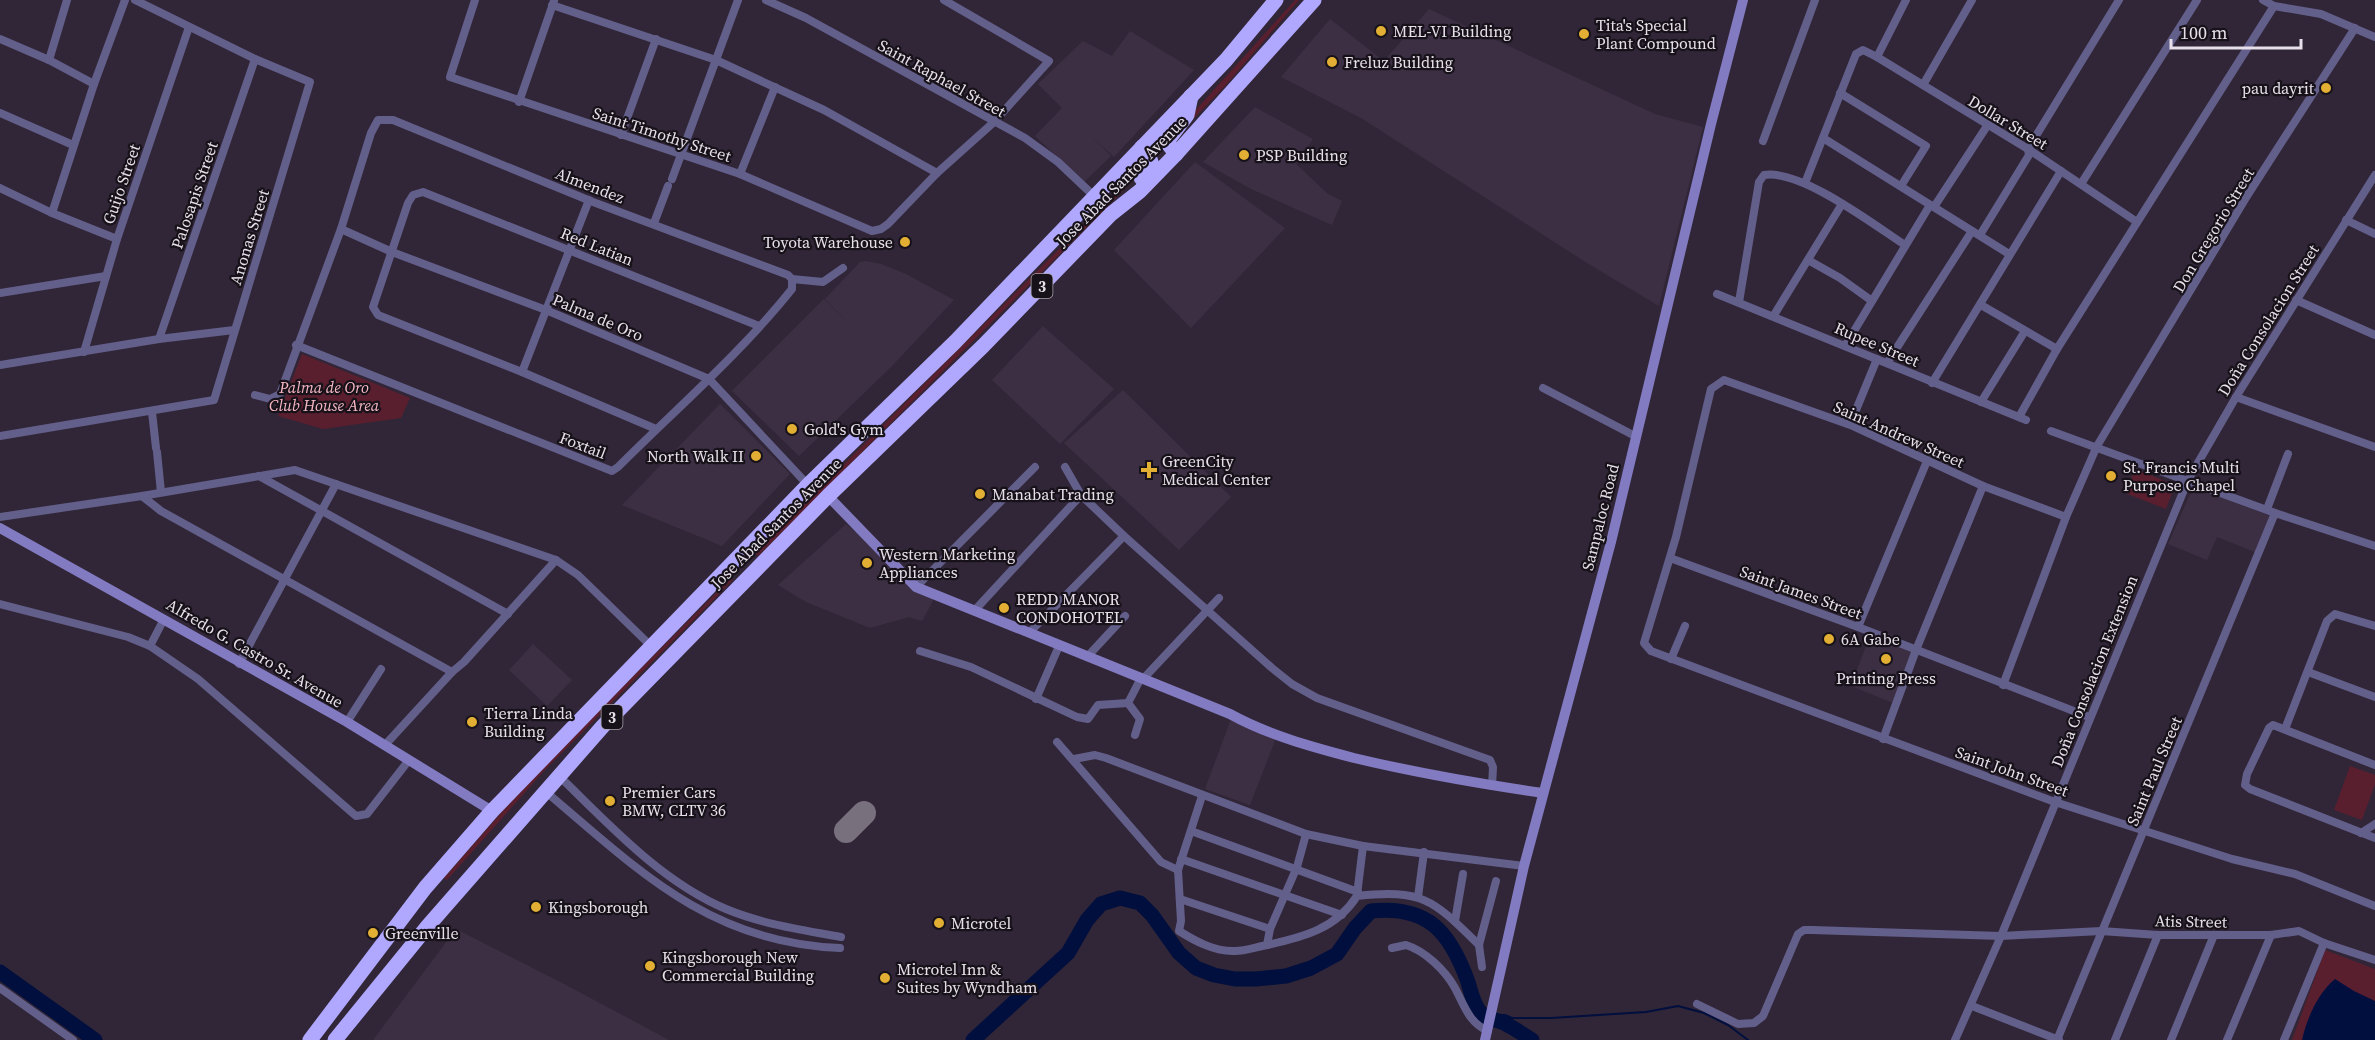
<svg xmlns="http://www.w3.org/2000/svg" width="2375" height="1040" font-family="'Source Serif 4',serif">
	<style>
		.built { fill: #3c2f44 }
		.green { fill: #5a1f2f }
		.water { fill: #000f3e }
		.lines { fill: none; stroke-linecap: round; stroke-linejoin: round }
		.stream { stroke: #000f3e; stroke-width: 2 }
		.river { stroke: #000f3e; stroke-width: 15 }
		.taxiway { stroke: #79707e; stroke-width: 24 }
		.street { stroke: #635f8b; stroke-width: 8 }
		.secondary { stroke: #827bc1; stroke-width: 10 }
		.highway { stroke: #b0a8ff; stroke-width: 15 }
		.poi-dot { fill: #e2af34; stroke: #171219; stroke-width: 2 }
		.labels { text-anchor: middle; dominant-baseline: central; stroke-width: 4.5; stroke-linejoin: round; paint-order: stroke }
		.shield { fill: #171219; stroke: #a9a2ac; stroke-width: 1.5 }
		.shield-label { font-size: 15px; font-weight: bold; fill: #e7e0eb }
		.poi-label { font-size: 16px; fill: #e7e0eb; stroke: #171219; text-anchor: start }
		.street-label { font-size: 16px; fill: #e7e0eb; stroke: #171219 }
		.park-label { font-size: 16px; font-style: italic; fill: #f6b7c3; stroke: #171219 }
	</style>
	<rect width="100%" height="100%" fill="#312637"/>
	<g class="built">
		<path d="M1429 9 1655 114 1703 127 1659 306 1587 263 1361 118 1281 77 1330 19 1384 61Z"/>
		<path d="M1130 31 1194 70 1114 157 1091 136 1111 156 1084 182 1035 136 1062 108 1038 84 1083 41 1112 56Z"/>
		<path d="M1255 107 1313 139 1296 164 1328 194 1342 201 1332 225 1251 189 1203 162Z"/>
		<path d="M1195 162 1285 228 1191 328 1114 250Z"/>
		<path d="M866 261 881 264 906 274 954 300 892 366 799 456 732 391 824 299 852 326 825 299 860 262Z"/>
		<path d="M1043 326 1114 389 1060 444 992 380Z"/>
		<path d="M1123 390 1231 497 1179 550 1064 443Z"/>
		<path d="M720 404 790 474 722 546 622 505Z"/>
		<path d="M2198 489 2270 516 2255 552 2217 537 2207 560 2168 544 2191 492Z"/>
		<path d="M846 524 935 597 922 621 909 617 870 628 806 602 778 585Z"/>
		<path d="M1870 635 1913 651 1893 703 1851 686Z"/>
		<path d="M533 644 572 680 547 706 509 670Z"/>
		<path d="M1231 719 1276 738 1250 805 1205 789Z"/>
		<path d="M456 929 566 985 669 1040H373Z"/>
	</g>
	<g class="green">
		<path d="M1295 0H1299L1226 85 1173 140 1192 114Z"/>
		<path d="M1145 163 1147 166 1123 191 758 556 755 553Z"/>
		<path d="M302 354 410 398 401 418 323 429 278 416Z"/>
		<path d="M2135 469 2175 485 2166 509 2125 493Z"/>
		<path d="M731 578 733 580 544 771 447 880 444 878 528 782Z"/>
		<path d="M2350 766 2375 775V784L2362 820 2334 810Z"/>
		<path d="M2325 950 2375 969V1040H2292Z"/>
	</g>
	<path class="water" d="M2335 979 2354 991 2375 1001V1040H2302C2307 1018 2318 993 2335 979Z"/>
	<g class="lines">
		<path class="stream" d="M1495 1015H1505L1512 1018H1551L1646 1012 1678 1006 1704 1013 1728 1025 1748 1040"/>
		<g class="river">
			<path d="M0 972 95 1040"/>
			<path d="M973 1040 1068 953 1087 920 1101 904 1120 898 1140 903 1152 915 1179 953 1196 968 1214 975 1235 979H1256L1286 976 1311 968 1337 954 1355 928 1371 911C1428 905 1450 932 1468 982 1471 992 1474 1008 1483 1015 1488 1019 1498 1020 1504 1023 1514 1028 1523 1034 1532 1040"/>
		</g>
		<path class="taxiway" d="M846 831 864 813"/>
		<g class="street">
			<path d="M475 0 450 77 740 174 872 231 881 229 888 224 937 173 994 122 1049 61 944 0"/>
			<path d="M766 0 806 18 1025 138 1058 162 1094 196"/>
			<path d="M2263 0 2274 6 2321 14 2375 37"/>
			<path d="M552 5 716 60 824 110 937 173"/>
			<path d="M0 39 49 60 94 84"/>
			<path d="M1877 57 1906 0"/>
			<path d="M49 60 67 0"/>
			<path d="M1923 85 1972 0"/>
			<path d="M1840 93 1926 146 1901 186"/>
			<path d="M519 102 554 1"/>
			<path d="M0 113 73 145"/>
			<path d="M621 135 656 39"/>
			<path d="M1823 138 2009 254"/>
			<path d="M1763 141 1815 0"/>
			<path d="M740 174 775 87"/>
			<path d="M672 179 738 0"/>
			<path d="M1805 183 1856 54 1863 50 1877 57 2028 149 2137 222"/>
			<path d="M2081 184 2197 0"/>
			<path d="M0 188 52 213 117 239"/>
			<path d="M1934 207 1987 126"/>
			<path d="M52 213 94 84 125 0"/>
			<path d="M2346 220 2375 234"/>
			<path d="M654 223 668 186"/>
			<path d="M341 229 392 252 546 310 709 379 808 485"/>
			<path d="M1980 235 2029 155 2028 149 2119 0"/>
			<path d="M1808 260 1840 278 1872 301"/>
			<path d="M0 293 106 276"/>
			<path d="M1717 294 2026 420"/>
			<path d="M2296 300 2375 335"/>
			<path d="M1739 302 1759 182 1764 175C1801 169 1874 225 1905 245"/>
			<path d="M1981 305 2057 349"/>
			<path d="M1774 315 1842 204"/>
			<path d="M159 339 255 59"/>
			<path d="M296 345 612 471 618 467C676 409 740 354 792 289V279"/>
			<path d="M1845 346 1930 205"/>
			<path d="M84 352 117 239 189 27"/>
			<path d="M1887 363 1972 231"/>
			<path d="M0 365 159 339 234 330"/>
			<path d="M522 372 589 200"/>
			<path d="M1932 383 2061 171"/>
			<path d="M1543 388 1635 436"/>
			<path d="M255 395 270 399 280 394 341 229 371 133 378 120H393L593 202 788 275 792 279 823 282 843 268"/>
			<path d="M2236 397 2375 447"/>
			<path d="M1981 402 2025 331"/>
			<path d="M1856 410 1877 359"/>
			<path d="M152 412 156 448"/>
			<path d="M2019 417 2057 349 2274 6"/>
			<path d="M656 429 522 372 378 315 373 307 408 203 413 195 423 192 759 326"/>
			<path d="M2051 431 2275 513 2375 546"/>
			<path d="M0 436 214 400 310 82 255 59 135 0"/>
			<path d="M157 452 161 492"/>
			<path d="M1065 467 1081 495 1124 536 1272 668 1292 684 1317 698 1490 760 1493 767 1492 786"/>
			<path d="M259 476 508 614"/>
			<path d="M142 496 161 511 452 672"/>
			<path d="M2267 509 2288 454"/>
			<path d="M0 517 142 496 295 470 556 560 578 575 651 646"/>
			<path d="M2066 517 1983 486 1853 426 1724 380 1711 389 1676 537 1644 643 1651 651 2055 802 2232 859 2295 874 2375 906"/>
			<path d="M1670 558 1858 627 2089 717"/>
			<path d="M916 587 1035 467"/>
			<path d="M0 604 128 637 150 646 198 679 356 816 367 814 409 760"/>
			<path d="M975 610 1081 495"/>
			<path d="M1858 627 1927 461"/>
			<path d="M1029 633 1124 536"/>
			<path d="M150 646 164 619"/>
			<path d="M920 651 971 667 1077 717 1088 719 1098 705 1128 703"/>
			<path d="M1087 657 1125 616"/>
			<path d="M1671 659 1685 626"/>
			<path d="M239 664 336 484"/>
			<path d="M2308 672 2375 697"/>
			<path d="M1143 679 1219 598"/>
			<path d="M2003 685 2066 517 2097 446 2247 196 2355 28"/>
			<path d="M1036 699 1059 646"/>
			<path d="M347 722 381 669"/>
			<path d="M2285 729 2327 621 2335 614 2375 626"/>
			<path d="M1135 735 1140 719 1128 703 1141 678"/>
			<path d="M1883 739 1916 650 1983 486"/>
			<path d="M1057 742 1161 862 1178 870"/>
			<path d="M385 745 452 672 464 662 556 560"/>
			<path d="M1074 759 1095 755 1106 758 1306 834 1363 846 1524 866"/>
			<path d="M2375 765 2273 725 2269 728 2247 774 2245 785 2250 789 2375 838"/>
			<path d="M559 776C609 824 660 881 726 909 762 924 802 930 841 937"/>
			<path d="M545 791C638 870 710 943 840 948"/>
			<path d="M1202 796 1178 870 1181 921 1179 931C1195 941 1215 952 1235 951 1245 951 1256 947 1267 945 1303 937 1336 929 1357 896 1424 889 1433 900 1479 945"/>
			<path d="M1191 831 1358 892"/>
			<path d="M2361 833 2375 824"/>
			<path d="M1181 859 1342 915"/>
			<path d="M1357 895 1363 846"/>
			<path d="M1418 897 1424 852"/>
			<path d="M1180 899 1270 929"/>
			<path d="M1455 921 1463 874"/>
			<path d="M1267 945 1270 929 1297 867 1306 834"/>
			<path d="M1392 948 1406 945C1425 951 1445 970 1455 988 1464 1005 1469 1023 1488 1031"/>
			<path d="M1482 967 1479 945 1496 881"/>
			<path d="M0 988 73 1040"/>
			<path d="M1697 1004 1738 1024 1754 1023 1763 1016 1798 934 1804 930H1812L2001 936 2101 931 2158 935H2271L2299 931 2324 943 2375 960"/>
			<path d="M1972 1006 2059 1040"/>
			<path d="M1955 1040 2001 936 2188 480 2236 397 2375 175"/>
			<path d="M2057 1040 2275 513"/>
			<path d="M2115 1040 2158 935"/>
			<path d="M2171 1040 2214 935"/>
			<path d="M2227 1040 2271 935"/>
			<path d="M2284 1040 2324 943"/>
		</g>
		<g class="secondary">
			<path d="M828 496 916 587 1230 714C1268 735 1312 747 1354 758 1417 773 1480 784 1543 793"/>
			<path d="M0 528 347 722 492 811"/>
			<path d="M1485 1040 1524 866 1611 542 1711 124 1743 0"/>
		</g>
		<g class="highway">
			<path d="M1176 154 1169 145V139L1187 115 1191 96"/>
			<path d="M1141 178 1152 165 1150 159 1142 147"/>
			<path d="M310 1040 425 888 492 811 808 485 955 342 1226 60 1276 0"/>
			<path d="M335 1040 427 927 603 726 828 496 983 346 1111 214 1140 191 1176 154 1314 0"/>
		</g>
	</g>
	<g class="poi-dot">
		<circle cx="1381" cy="31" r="6"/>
		<circle cx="1584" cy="34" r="6"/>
		<circle cx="1332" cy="62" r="6"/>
		<circle cx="2326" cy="88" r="6"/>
		<circle cx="1244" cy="155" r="6"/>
		<circle cx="905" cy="242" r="6"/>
		<circle cx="792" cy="429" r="6"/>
		<circle cx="756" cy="456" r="6"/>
		<path d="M1146 461h6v6h6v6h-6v6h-6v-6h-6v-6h6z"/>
		<circle cx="2111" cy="476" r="6"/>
		<circle cx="980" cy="494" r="6"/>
		<circle cx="867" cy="563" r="6"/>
		<circle cx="1004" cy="608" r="6"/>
		<circle cx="1829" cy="639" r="6"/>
		<circle cx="1886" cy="659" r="6"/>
		<circle cx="472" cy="722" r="6"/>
		<circle cx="610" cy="801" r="6"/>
		<circle cx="536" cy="907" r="6"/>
		<circle cx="939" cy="923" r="6"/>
		<circle cx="373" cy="933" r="6"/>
		<circle cx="650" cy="966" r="6"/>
		<circle cx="885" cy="978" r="6"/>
	</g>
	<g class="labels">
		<g class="shield">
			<rect x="1031.5" y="274" width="21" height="24" rx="4.5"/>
			<rect x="601.5" y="705" width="21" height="24" rx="4.5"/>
		</g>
		<g class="shield-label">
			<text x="1042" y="286">3</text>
			<text x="612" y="717">3</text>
		</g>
		<g class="poi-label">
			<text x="1596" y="25">Tita's Special<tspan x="1596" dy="18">Plant Compound</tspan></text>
			<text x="1393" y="31">MEL-VI Building</text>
			<text x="1344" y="62">Freluz Building</text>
			<text x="2314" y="88" text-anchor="end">pau dayrit</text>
			<text x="1256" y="155">PSP Building</text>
			<text x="893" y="242" text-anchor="end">Toyota Warehouse</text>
			<text x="804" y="429">Gold's Gym</text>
			<text x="744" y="456" text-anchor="end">North Walk II</text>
			<text x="1162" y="461">GreenCity<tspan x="1162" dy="18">Medical Center</tspan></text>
			<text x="2123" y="467">St. Francis Multi<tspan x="2123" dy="18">Purpose Chapel</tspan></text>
			<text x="992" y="494">Manabat Trading</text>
			<text x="879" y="554">Western Marketing<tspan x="879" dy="18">Appliances</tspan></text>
			<text x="1016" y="599">REDD MANOR<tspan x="1016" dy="18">CONDOHOTEL</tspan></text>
			<text x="1841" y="639">6A Gabe</text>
			<text x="1886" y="678" text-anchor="middle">Printing Press</text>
			<text x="484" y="713">Tierra Linda<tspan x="484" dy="18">Building</tspan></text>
			<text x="622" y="792">Premier Cars<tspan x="622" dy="18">BMW, CLTV 36</tspan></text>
			<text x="548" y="907">Kingsborough</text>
			<text x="951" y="923">Microtel</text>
			<text x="385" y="933">Greenville</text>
			<text x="662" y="957">Kingsborough New<tspan x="662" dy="18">Commercial Building</tspan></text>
			<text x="897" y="969">Microtel Inn &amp;<tspan x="897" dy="18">Suites by Wyndham</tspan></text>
		</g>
		<g class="street-label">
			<text transform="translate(942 78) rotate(29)">Saint Raphael Street</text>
			<text transform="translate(2008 122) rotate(31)">Dollar Street</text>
			<text transform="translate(662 134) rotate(18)">Saint Timothy Street</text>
			<text transform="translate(1121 181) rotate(-45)">Jose Abad Santos Avenue</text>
			<text transform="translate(121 184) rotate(-71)">Guijo Street</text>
			<text transform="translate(590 185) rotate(21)">Almendez</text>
			<text transform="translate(194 195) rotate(-71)">Palosapis Street</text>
			<text transform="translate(2213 230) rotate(-59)">Don Gregorio Street</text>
			<text transform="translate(249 237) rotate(-73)">Anonas Street</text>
			<text transform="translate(597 246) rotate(22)">Red Latian</text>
			<text transform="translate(598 317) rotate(23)">Palma de Oro</text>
			<text transform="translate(2268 320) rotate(-58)">Doña Consolacion Street</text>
			<text transform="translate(1877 344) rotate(23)">Rupee Street</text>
			<text transform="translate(1899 434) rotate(24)">Saint Andrew Street</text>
			<text transform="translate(583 445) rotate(21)">Foxtail</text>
			<text transform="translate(1600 517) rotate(-76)">Sampaloc Road</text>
			<text transform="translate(776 523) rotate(-45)">Jose Abad Santos Avenue</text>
			<text transform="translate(1801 592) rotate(20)">Saint James Street</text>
			<text transform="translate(255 653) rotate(30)">Alfredo G. Castro Sr. Avenue</text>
			<text transform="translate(2094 671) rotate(-68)">Doña Consolacion Extension</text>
			<text transform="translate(2012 771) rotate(20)">Saint John Street</text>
			<text transform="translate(2154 771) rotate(-67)">Saint Paul Street</text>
			<text transform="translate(2191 921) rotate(1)">Atis Street</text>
		</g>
		<g class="park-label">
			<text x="324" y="387">Palma de Oro<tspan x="324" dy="18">Club House Area</tspan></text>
		</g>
	</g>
	<path d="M2171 39v9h130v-9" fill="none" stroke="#e7e0eb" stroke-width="3"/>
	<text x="2180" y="39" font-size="18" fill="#e7e0eb" stroke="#171219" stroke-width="4.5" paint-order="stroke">100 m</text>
</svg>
